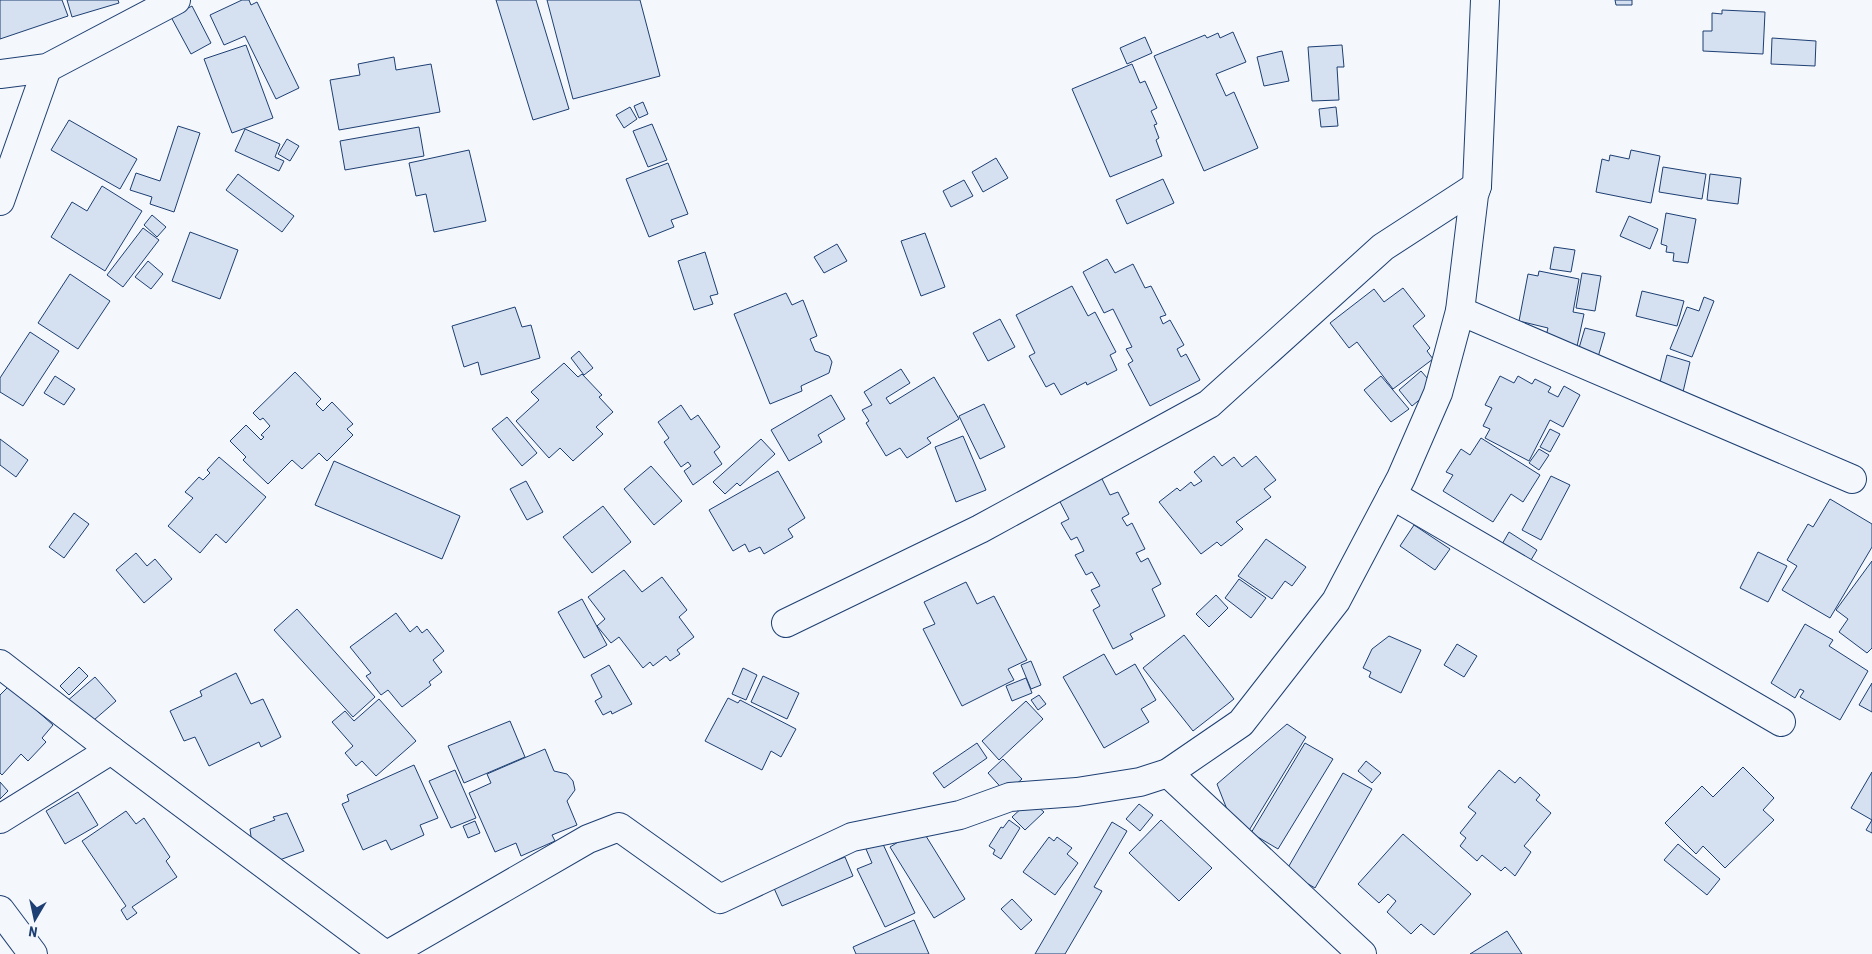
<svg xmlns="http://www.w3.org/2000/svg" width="1872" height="954" font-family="'Roboto Condensed',sans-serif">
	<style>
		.building { fill: #d5e0f0; stroke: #1d3f73 }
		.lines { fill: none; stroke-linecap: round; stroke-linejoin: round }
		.minor-casing { stroke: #1d3f73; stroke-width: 30 }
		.minor { stroke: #f4f7fb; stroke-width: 28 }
	</style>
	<rect width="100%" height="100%" fill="#f4f7fb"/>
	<g class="building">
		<path d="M0 0H62L68 16 0 39Z"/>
		<path d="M67 0H118L119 3 72 17Z"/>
		<path d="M242 0H249L251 5 257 2 299 88 276 99 245 36 224 45 210 15Z"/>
		<path d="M496 0H536L569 109 533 120Z"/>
		<path d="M547 0H640L660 76 573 99Z"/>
		<path d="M1615 0H1632V5H1616Z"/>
		<path d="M192 6 211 43 191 54 171 17Z"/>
		<path d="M1722 10 1765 12 1763 54 1703 51V31H1712V13L1722 14Z"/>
		<path d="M1233 32 1246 62 1216 74 1226 96 1234 92 1258 148 1204 171 1154 56 1205 35 1207 38 1218 33 1220 38Z"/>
		<path d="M1145 37 1152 53 1127 64 1120 48Z"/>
		<path d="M1772 38 1816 41 1815 66 1771 64Z"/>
		<path d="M246 45 273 118 232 133 204 59Z"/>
		<path d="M1342 45 1344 67H1337L1339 100 1312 101 1308 47Z"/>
		<path d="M1282 51 1289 81 1264 86 1257 57Z"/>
		<path d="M394 57 396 70 431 64 440 112 339 130 330 80 360 75 358 64Z"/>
		<path d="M1132 64 1140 83 1145 81 1157 108 1151 111 1157 124 1154 125 1159 138 1156 140 1162 156 1110 177 1072 89Z"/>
		<path d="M643 102 648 114 639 118 634 106Z"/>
		<path d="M630 107 637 119 624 128 616 115Z"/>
		<path d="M1336 107 1338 126 1321 127 1319 109Z"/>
		<path d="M69 120 137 159 120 189 51 150Z"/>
		<path d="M652 124 667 160 648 167 633 131Z"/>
		<path d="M178 126 200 133 174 212 150 204 152 197 130 190 136 173 160 181Z"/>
		<path d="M419 127 424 156 345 170 340 141Z"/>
		<path d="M245 129 280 144 275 157 284 161 279 171 235 151Z"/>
		<path d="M287 139 299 146 290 161 278 154Z"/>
		<path d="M469 150 486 221 434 232 426 194 416 196 409 163Z"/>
		<path d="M1631 150 1660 156 1651 203 1596 192 1602 159 1609 161 1610 155 1629 159Z"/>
		<path d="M996 158 1008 178 983 192 972 172Z"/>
		<path d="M668 163 688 214 671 220 674 227 649 237 626 179Z"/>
		<path d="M1663 167 1706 174 1702 199 1659 192Z"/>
		<path d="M238 174 294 216 282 232 226 190Z"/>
		<path d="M1710 174 1741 178 1738 204 1707 200Z"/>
		<path d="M1163 179 1174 203 1127 224 1116 200Z"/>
		<path d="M964 180 973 196 951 207 943 191Z"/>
		<path d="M102 186 142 211 105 271 51 237 72 202 87 211Z"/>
		<path d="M1666 213 1696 219 1688 263 1673 261 1674 253 1666 252 1667 246 1661 244Z"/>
		<path d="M152 215 166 227 157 237 144 225Z"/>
		<path d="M1629 216 1658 229 1650 249 1620 236Z"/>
		<path d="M143 228 159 240 123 287 107 275Z"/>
		<path d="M190 232 238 250 220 299 172 281Z"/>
		<path d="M925 233 945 287 921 296 901 241Z"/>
		<path d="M837 244 847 261 824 273 814 257Z"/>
		<path d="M1554 247 1575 250 1571 272 1550 269Z"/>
		<path d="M705 252 718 294 710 296 713 304 694 310 678 261Z"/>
		<path d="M1107 259 1115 273 1133 264 1145 288 1151 286 1166 315 1160 317 1163 324 1170 320 1184 345 1177 349 1181 357 1186 354 1200 380 1150 406 1128 364 1133 361 1126 349 1132 347 1113 309 1104 313 1083 272Z"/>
		<path d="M148 261 163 274 151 289 135 277Z"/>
		<path d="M1539 271 1579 279 1573 312 1584 314 1576 351 1544 344 1548 328 1519 321 1528 274 1538 276Z"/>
		<path d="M1582 273 1601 276 1595 311 1576 308Z"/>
		<path d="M70 274 110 301 78 349 38 323Z"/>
		<path d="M1072 286 1088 316 1095 312 1116 352 1110 355 1117 370 1087 385 1086 382 1061 395 1054 383 1046 387 1029 356 1035 353 1016 315Z"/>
		<path d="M1403 288 1425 316 1413 326 1430 348 1427 351 1433 359 1393 389 1357 342 1349 348 1330 323 1374 289 1384 302Z"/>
		<path d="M1642 291 1684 301 1677 326 1636 316Z"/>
		<path d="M786 293 792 305 803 300 817 336 810 339 815 351 829 356 832 362 829 373 801 386 802 391 770 404 734 314Z"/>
		<path d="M1704 297 1714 301 1692 357 1670 349 1687 307 1699 311Z"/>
		<path d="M515 307 522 327 531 325 540 358 481 375 478 362 464 367 452 326Z"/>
		<path d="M1000 319 1015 347 988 361 973 333Z"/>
		<path d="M1585 328 1605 333 1596 364 1576 358Z"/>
		<path d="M30 332 59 351 23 406 0 392V378Z"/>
		<path d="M579 351 593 368 584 375 571 358Z"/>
		<path d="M1667 355 1690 362 1683 392 1659 386Z"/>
		<path d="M564 363 578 377 582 374 602 395 599 397 613 412 596 427 603 434 573 461 560 448 549 458 516 421 539 400 531 392Z"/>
		<path d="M901 369 910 383 886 398 890 404 934 377 959 419 927 438 931 443 907 458 900 448 886 456 866 423 869 421 862 410 872 405 864 392Z"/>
		<path d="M1421 371 1435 387 1412 406 1399 390Z"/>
		<path d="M295 372 321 399 316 404 323 411 332 402 353 424 347 429 353 435 327 461 319 453 302 469 292 460 268 484 243 460 246 457 230 441 246 425 261 440 264 437 261 435 270 426 263 418 260 420 253 413Z"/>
		<path d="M55 376 75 389 64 405 44 393Z"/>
		<path d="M1381 376 1409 409 1391 422 1364 390Z"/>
		<path d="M1500 376 1514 383 1518 376 1532 384 1535 379 1551 387 1548 392 1558 397 1564 386 1580 395 1563 427 1550 420 1529 461 1485 438 1490 429 1483 426 1492 408 1485 405Z"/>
		<path d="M831 395 845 419 818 435 822 442 789 461 771 430Z"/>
		<path d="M984 404 1005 447 980 459 959 416Z"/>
		<path d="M681 405 691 420 698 415 720 447 714 452 722 464 693 485 684 471 691 466 688 462 681 467 664 442 669 438 658 422Z"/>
		<path d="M507 417 537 453 522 466 492 429Z"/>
		<path d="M1550 429 1560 434 1550 452 1540 447Z"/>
		<path d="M963 436 986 490 956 502 935 447Z"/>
		<path d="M1481 438 1540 475 1523 502 1511 494 1493 522 1443 491 1453 475 1446 472 1461 449 1470 455Z"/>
		<path d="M0 439 28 460 16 477 0 465Z"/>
		<path d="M761 439 775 454 740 486 737 483 725 494 713 482Z"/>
		<path d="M1539 449 1549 455 1539 470 1529 463Z"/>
		<path d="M1214 456 1222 466 1234 457 1242 467 1256 456 1276 480 1264 489 1271 497 1236 522 1243 529 1221 546 1217 542 1201 554 1159 502 1177 488 1180 491 1191 482 1194 486 1202 481 1194 472Z"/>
		<path d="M219 457 266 497 226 543 216 534 200 553 168 526 193 498 185 492 199 477 203 480 210 473 207 470Z"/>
		<path d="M334 461 460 516 442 559 315 505Z"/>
		<path d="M651 466 682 501 654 525 624 489Z"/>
		<path d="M778 471 805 518 788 529 793 537 764 554 760 547 749 552 745 544 733 551 709 510Z"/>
		<path d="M1098 471 1110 495 1118 492 1129 514 1122 518 1127 526 1132 523 1145 549 1136 553 1141 562 1148 558 1161 584 1152 589 1165 616 1130 634 1133 639 1113 649 1093 610 1100 606 1091 590 1100 586 1092 572 1086 575 1075 555 1084 551 1077 537 1071 540 1061 523 1069 519 1058 498Z"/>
		<path d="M1551 476 1570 485 1541 540 1522 530Z"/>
		<path d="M526 481 543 512 527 520 510 489Z"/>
		<path d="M1830 499 1872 524V547L1830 618 1782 590 1797 566 1787 560 1808 524 1813 527Z"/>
		<path d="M603 506 631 542 592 573 563 537Z"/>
		<path d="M74 513 89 524 64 558 49 547Z"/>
		<path d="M1414 525 1450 549 1435 570 1400 546Z"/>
		<path d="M1509 532 1537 550 1525 570 1497 553Z"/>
		<path d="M1266 539 1306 567 1292 586 1285 581 1272 599 1238 576Z"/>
		<path d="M1758 552 1787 566 1768 602 1740 588Z"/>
		<path d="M136 553 147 566 155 559 172 579 144 603 116 570Z"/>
		<path d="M1872 561V648L1867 653 1839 632 1848 619 1836 610Z"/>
		<path d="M624 570 642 592 662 577 687 610 679 617 694 637 677 650 680 654 670 661 666 656 653 666 650 662 643 668 619 637 611 643 597 626 605 619 588 597Z"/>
		<path d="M1239 579 1266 598 1251 618 1225 598Z"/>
		<path d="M966 582 977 604 994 596 1027 660 1008 669 1014 680 962 706 923 629 935 624 924 602Z"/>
		<path d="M1216 595 1228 608 1209 627 1196 614Z"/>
		<path d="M582 599 607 645 584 658 558 612Z"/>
		<path d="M297 609 375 697 353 717 274 630Z"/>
		<path d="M396 613 410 632 417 626 422 633 427 629 444 651 433 660 442 672 429 682 431 685 402 707 388 690 381 695 366 676 371 673 350 647Z"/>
		<path d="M1805 624 1833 640 1829 646 1868 671 1840 720 1800 697 1804 691 1800 689 1795 698 1771 683Z"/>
		<path d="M1184 635 1234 699 1193 731 1143 668Z"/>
		<path d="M1389 636 1421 650 1401 693 1369 677 1371 672 1363 668 1372 649Z"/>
		<path d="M1457 644 1477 656 1464 677 1444 665Z"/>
		<path d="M1104 654 1116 675 1135 664 1156 700 1141 709 1149 722 1104 748 1063 677Z"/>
		<path d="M1031 661 1041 685 1031 689 1021 665Z"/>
		<path d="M609 665 632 704 612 714 611 711 603 715 595 701 602 697 591 675Z"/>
		<path d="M79 667 88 676 69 695 60 686Z"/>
		<path d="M743 668 757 675 746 700 732 694Z"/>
		<path d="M236 673 251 704 263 699 281 737 261 747 259 742 209 766 195 737 184 741 170 711 202 696 200 691Z"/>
		<path d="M763 676 799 693 787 719 751 702Z"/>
		<path d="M95 677 116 701 87 726 66 702Z"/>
		<path d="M1026 678 1032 693 1012 701 1006 686Z"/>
		<path d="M1872 683V712L1859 705Z"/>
		<path d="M9 686 53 725 42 738 46 742 28 761 21 754 2 775 0 773V695Z"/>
		<path d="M1039 695 1046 704 1038 710 1031 700Z"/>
		<path d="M728 698 738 703 740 700 796 729 781 757 771 751 762 770 705 741Z"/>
		<path d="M379 699 416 741 376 776 362 761 356 766 345 753 353 746 332 722 345 711 354 721Z"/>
		<path d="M1026 701 1043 719 999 760 982 741Z"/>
		<path d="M510 721 525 757 464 783 448 746Z"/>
		<path d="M1287 724 1306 737 1248 832 1230 817 1217 784Z"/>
		<path d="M977 743 987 758 944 788 933 773Z"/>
		<path d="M1305 743 1333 759 1278 849 1251 833Z"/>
		<path d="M545 749 554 771 567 774 573 781 575 790 567 801 577 825 552 835 555 841 521 856 516 843 495 852 469 793 491 783 487 774Z"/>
		<path d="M1003 759 1022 779 1006 793 988 773Z"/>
		<path d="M1366 761 1381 773 1372 783 1358 771Z"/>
		<path d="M414 765 438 818 420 825 424 835 391 850 386 840 363 850 342 804 349 801 347 795Z"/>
		<path d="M1743 767 1774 798 1763 810 1774 820 1725 868 1703 846 1696 854 1665 823 1702 786 1713 797Z"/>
		<path d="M455 770 476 818 451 828 429 781Z"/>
		<path d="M1499 770 1515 783 1520 777 1540 795 1536 800 1551 813 1524 846 1531 852 1515 876 1505 867 1501 871 1482 855 1477 861 1460 846 1466 838 1460 833 1476 813 1468 807Z"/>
		<path d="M1872 772V833L1866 830 1872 820 1851 808Z"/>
		<path d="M1343 773 1372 789 1315 888 1286 871Z"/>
		<path d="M0 782 8 791 0 799Z"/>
		<path d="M78 792 98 825 65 844 46 811Z"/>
		<path d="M1139 804 1153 815 1140 831 1126 819Z"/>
		<path d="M1024 806H1037L1044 812 1025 830 1012 817Z"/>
		<path d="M126 811 136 824 144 818 170 857 166 861 177 877 132 907 137 913 127 920 121 910 126 906 82 841Z"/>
		<path d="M287 813 304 851 274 862 252 844 250 829 275 820 273 817Z"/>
		<path d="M1009 820 1020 828 1001 859 993 854 995 850 989 846 1001 827 1003 828Z"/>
		<path d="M1161 820 1212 868 1179 901 1129 853Z"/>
		<path d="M475 821 480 833 468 838 463 826Z"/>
		<path d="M1112 822 1127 831 1094 887 1102 891 1065 954H1035Z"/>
		<path d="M921 828 965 899 934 918 890 847Z"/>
		<path d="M1403 834 1471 894 1434 935 1421 924 1411 934 1387 912 1396 901 1388 894 1379 903 1358 884Z"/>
		<path d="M1049 837 1054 841 1057 837 1072 848 1067 854 1078 863 1055 895 1023 872Z"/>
		<path d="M882 842 915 913 885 927 857 869 872 863 866 849Z"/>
		<path d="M1678 844 1720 879 1707 895 1664 860Z"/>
		<path d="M845 857 853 876 782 906 773 886Z"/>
		<path d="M1012 899 1032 920 1021 930 1001 909Z"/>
		<path d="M914 920 929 954H856L853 947Z"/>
		<path d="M1507 931 1522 954H1470Z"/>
	</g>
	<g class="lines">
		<g class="minor-casing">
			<g id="minor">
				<path d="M0 74 47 68 176 0"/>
				<path d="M0 201 47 68"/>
				<path d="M1460 311 1852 479"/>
				<path d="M1392 495 1781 722"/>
				<path d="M786 623 980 529 1209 404 1383 247 1477 186"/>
				<path d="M0 664 111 750 384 954"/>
				<path d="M1168 773 1362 954"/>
				<path d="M0 819 111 750"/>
				<path d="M0 910 33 954"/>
				<path d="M389 954 588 839 619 827 720 899 852 837 960 815 1010 797 1077 792 1140 782 1168 773 1241 723 1336 601 1401 478 1438 393 1460 311 1474 195 1477 186 1485 0"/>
			</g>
		</g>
		<use href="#minor" class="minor"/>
	</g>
	<g transform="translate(35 919) rotate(189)" stroke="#f4f7fb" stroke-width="4" paint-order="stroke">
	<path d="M0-4L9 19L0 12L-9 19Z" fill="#1d3f73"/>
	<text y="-8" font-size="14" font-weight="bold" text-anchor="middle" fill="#1d3f73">N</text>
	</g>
</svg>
